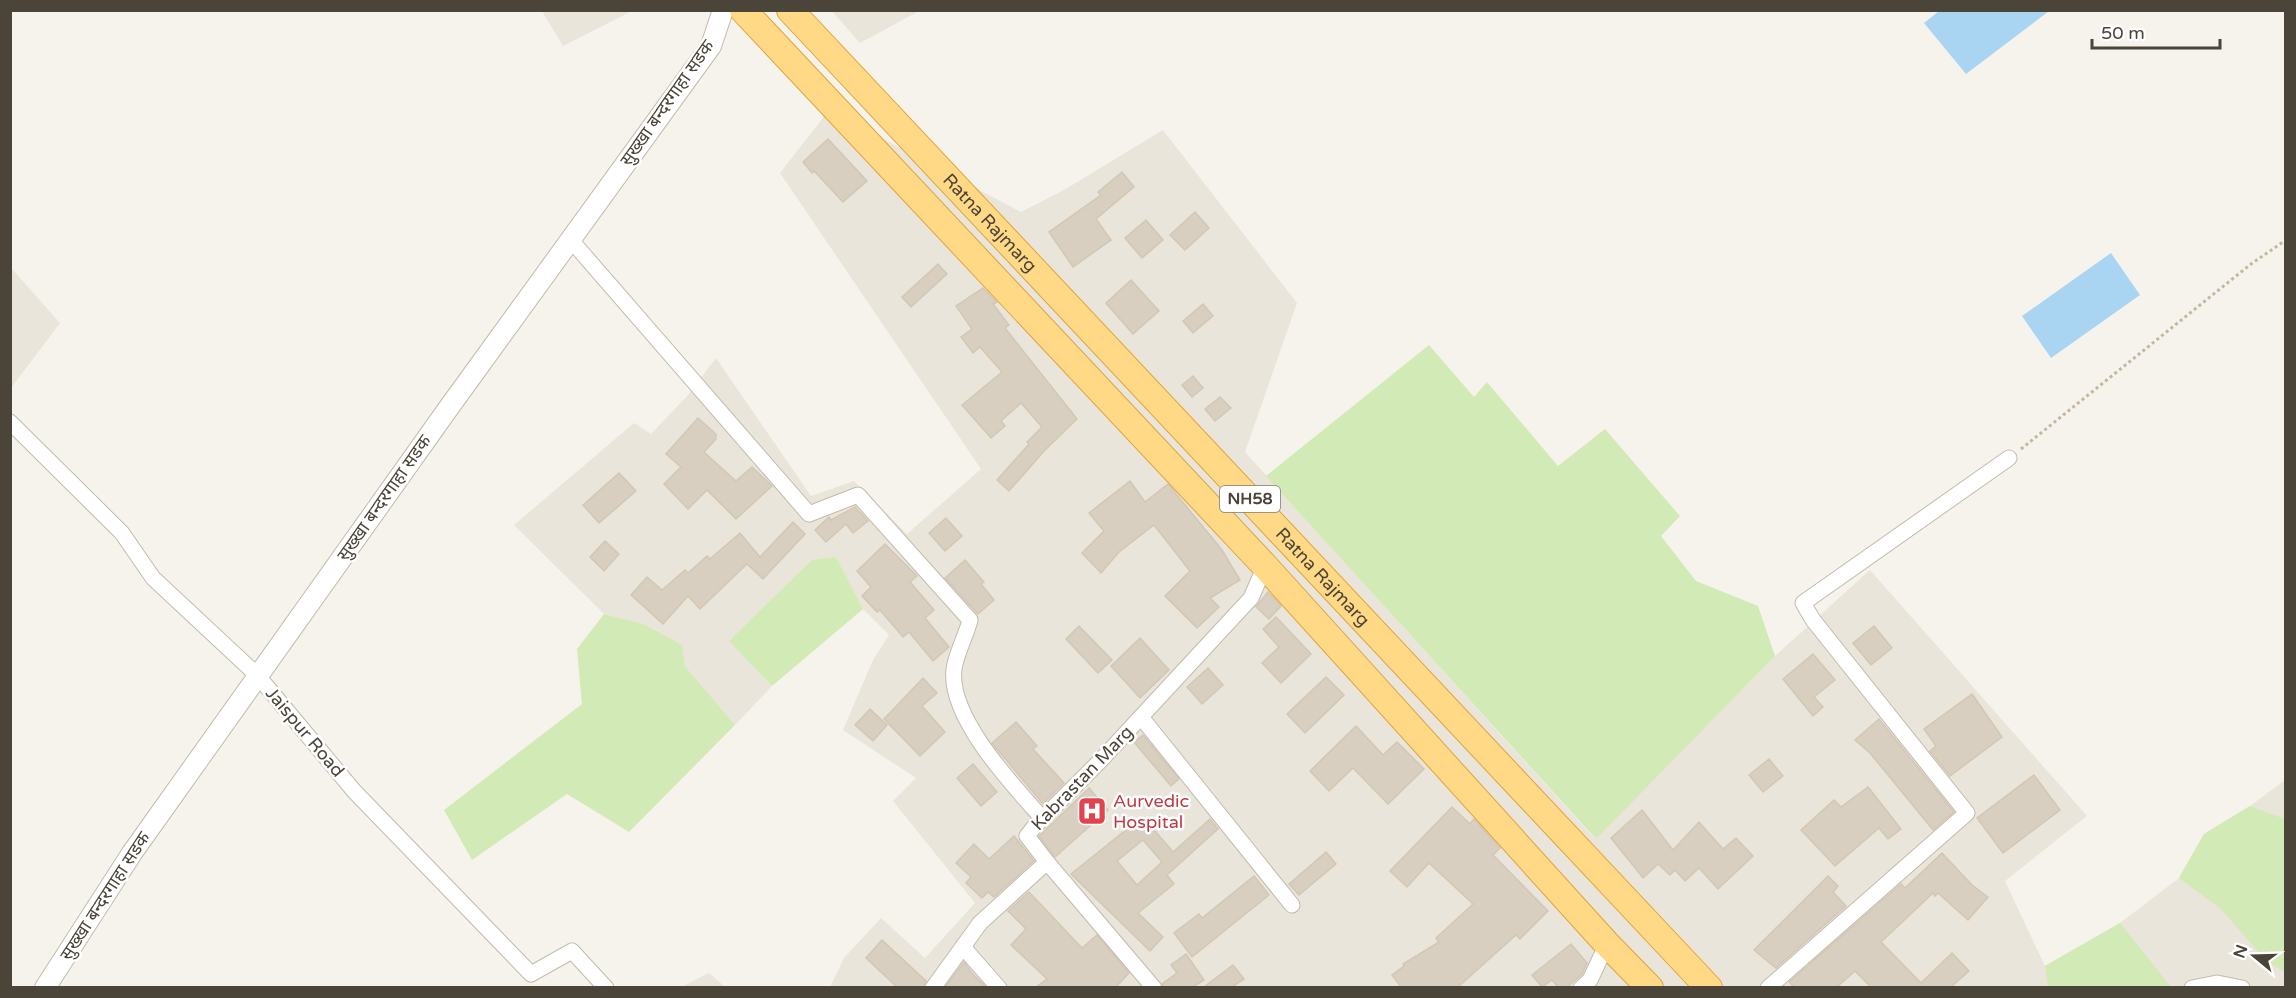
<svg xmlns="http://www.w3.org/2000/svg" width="2296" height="998" font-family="'Varela Round','Noto Sans Devanagari',sans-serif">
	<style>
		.residential { fill: #eae5da }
		.green { fill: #d2eab5 }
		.water { fill: #a9d4f2 }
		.building { fill: #d8cfc1; stroke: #d3c7b4; stroke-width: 1.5; fill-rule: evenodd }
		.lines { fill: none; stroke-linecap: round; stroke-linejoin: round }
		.minor-casing { stroke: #c2bbae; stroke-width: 17 }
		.tertiary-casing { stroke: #c2bbae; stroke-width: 22 }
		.trunk-casing { stroke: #e0a43c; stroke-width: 28 }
		.path { stroke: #c4b79f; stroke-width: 3; stroke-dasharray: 3 3; stroke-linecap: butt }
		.minor { stroke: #fff; stroke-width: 15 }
		.tertiary { stroke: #fff; stroke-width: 20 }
		.trunk { stroke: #ffd985; stroke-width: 26 }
		.labels { text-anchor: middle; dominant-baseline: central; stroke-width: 5; stroke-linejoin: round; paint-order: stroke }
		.shield { fill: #fff; stroke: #817c74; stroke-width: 1.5 }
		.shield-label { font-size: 16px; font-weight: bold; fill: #4b4439 }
		.street-label { font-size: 18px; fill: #4b4439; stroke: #fff }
		.health-label { font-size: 18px; fill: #be3a42; stroke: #fff; text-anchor: start }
	</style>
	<rect width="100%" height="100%" fill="#f6f3ec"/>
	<g class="residential">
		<path d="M542 11H632L563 46Z"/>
		<path d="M832 11H919L860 43Z"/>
		<path d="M829 110 1021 212 1064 190 1163 130 1297 303 1245 452 1595 839 1775 656 1870 570 2087 816 2005 881 2045 966 2120 923 2179 878 2204 834 2250 806 2285 780V987H830L844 958 881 918 925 958 975 903 893 801 916 778 843 730 873 660 889 635 863 609 836 557 729 640 772 686 735 725 685 666 681 645 644 624 604 614 514 525 634 423 651 434 688 395 716 358 811 496 854 481 907 534 981 469 780 173Z"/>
		<path d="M11 268 60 323 11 388H10Z"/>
		<path d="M709 973 725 987H681Z"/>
	</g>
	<g class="green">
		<path d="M1429 345 1474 397 1487 382 1558 466 1605 429 1680 516 1661 536 1696 581 1758 606 1775 656 1596 839 1266 476Z"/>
		<path d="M836 557 863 609 772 686 729 641 812 560Z"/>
		<path d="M604 614 644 624 682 645 685 666 735 725 629 832 567 794 472 860 444 810 582 704 577 649Z"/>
		<path d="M2250 806 2285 819V972L2267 962 2221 909 2179 878 2204 834Z"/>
		<path d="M2120 923 2171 987H2048L2045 966Z"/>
	</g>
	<g class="water">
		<path d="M1939 11V10L2049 11 1966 74 1924 23Z"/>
		<path d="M2111 253 2140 295 2051 358 2022 316Z"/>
	</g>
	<g class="building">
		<path d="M828 139 867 181 843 202 814 171 812 173 803 162Z"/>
		<path d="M1122 172 1134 187 1096 219 1111 240 1073 267 1049 232 1101 195 1098 192Z"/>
		<path d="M1195 212 1209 228 1185 250 1170 235Z"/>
		<path d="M1146 220 1163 240 1142 258 1125 238Z"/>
		<path d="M938 264 947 274 911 307 902 297Z"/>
		<path d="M1131 280 1159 311 1133 334 1106 303Z"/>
		<path d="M983 288 997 302 993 304 1009 325 1005 328 1077 419 1044 451 1009 491 997 480 1029 444 1027 442 1042 427 1021 403 1001 421 1005 426 991 438 962 405 1002 372 980 347 973 353 961 337 972 329 956 306Z"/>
		<path d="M1203 304 1213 316 1193 333 1183 321Z"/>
		<path d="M1193 376 1203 388 1192 397 1182 385Z"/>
		<path d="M1220 397 1231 408 1215 421 1205 409Z"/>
		<path d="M698 418 716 434V439L704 452 736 481 752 467 772 486 736 519 707 490 688 509 664 484 681 467 666 454Z"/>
		<path d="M619 473 636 491 599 523 583 505Z"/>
		<path d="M1130 481 1145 502 1168 484 1222 550 1240 580 1210 598 1219 607 1197 628 1165 596 1190 571 1154 525 1119 552 1101 573 1082 553 1104 531 1089 513Z"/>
		<path d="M855 507 868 521 853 533 846 524 826 542 815 530 829 517 831 520Z"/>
		<path d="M946 518 962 536 945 551 929 533Z"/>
		<path d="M793 522 805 534 763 579 747 564 700 609 688 596 663 624 631 595 647 577 662 590 685 570 688 573 707 556 710 559 740 533 760 557Z"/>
		<path d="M605 541 619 554 604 571 590 557Z"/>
		<path d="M885 544 917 576 910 582 934 610 925 618 949 647 933 661 909 632 903 637 880 610 877 612 862 596 871 587 857 571Z"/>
		<path d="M965 560 984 582 981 584 994 600 978 614 945 578Z"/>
		<path d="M1268 592 1281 606 1269 619 1256 607Z"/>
		<path d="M1276 617 1311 654 1281 683 1262 663 1279 647 1263 629Z"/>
		<path d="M1079 626 1112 660 1098 673 1066 639Z"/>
		<path d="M1874 626 1892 648 1871 665 1853 643Z"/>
		<path d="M1140 638 1169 670 1140 698 1111 666Z"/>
		<path d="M1813 654 1835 680 1814 697 1823 707 1813 716 1783 679Z"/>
		<path d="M1208 668 1223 685 1202 704 1187 687Z"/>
		<path d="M1326 677 1344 695 1305 733 1287 714Z"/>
		<path d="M923 678 937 693 922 706 945 732 920 756 884 719Z"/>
		<path d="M1972 694 2002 737 1950 776 1930 751 1936 746 1924 729Z"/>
		<path d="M870 709 887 725 873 741 855 725Z"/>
		<path d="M1879 719 1954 812 1933 830 1870 753 1855 740Z"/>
		<path d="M1016 722 1037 746 1033 749 1064 783 1043 804 992 743Z"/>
		<path d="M1356 726 1383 755 1397 742 1424 769 1388 804 1353 768 1329 791 1310 771Z"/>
		<path d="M1143 735 1179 779 1171 786 1134 742Z"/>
		<path d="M1769 759 1783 776 1763 792 1749 775Z"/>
		<path d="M973 764 997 792 981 806 957 778Z"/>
		<path d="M2034 775 2060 810 2003 853 1977 818Z"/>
		<path d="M1868 787 1901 829 1888 839 1879 828 1835 866 1801 830 1834 800 1841 807Z"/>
		<path d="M1089 788 1108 810 1055 857 1039 836Z"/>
		<path d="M1452 807 1470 824 1474 819 1500 848 1493 855 1548 911 1520 939 1516 935 1458 987H1401L1392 975 1404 966 1403 964 1439 942 1436 938 1473 904 1429 863 1407 887 1390 871Z"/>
		<path d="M1642 810 1673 850 1699 822 1723 849 1736 838 1753 856 1718 889 1699 868 1685 881 1675 870 1670 875 1658 864 1643 878 1611 838Z"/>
		<path d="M1210 819 1218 829 1167 875 1174 884 1138 913 1163 937 1150 951 1071 874 1137 821 1144 830 1150 825 1173 852ZM1143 840 1162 862 1137 885 1117 861Z"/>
		<path d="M1014 836 1034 861 994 897 988 892 982 898 966 883 971 877 956 863 974 844 989 859Z"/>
		<path d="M1326 852 1336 864 1299 895 1289 884Z"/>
		<path d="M1942 853 1972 885 1988 897 1968 920 1938 893 1935 896 1933 893 1881 942 1921 983 1952 953 1969 971 1951 987H1871L1855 971 1837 987H1794L1789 982 1901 884 1905 888Z"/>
		<path d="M1254 876 1269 895 1192 957 1174 933 1199 914 1202 918Z"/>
		<path d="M1828 876 1838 886 1833 892 1846 906 1776 968 1754 950Z"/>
		<path d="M1029 892 1082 948 1097 935 1129 973 1116 987H1036L1047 979 1011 945 1026 929 1008 911Z"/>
		<path d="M882 940 926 981 923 987H897L866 958Z"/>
		<path d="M1571 944 1587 963 1582 974 1567 987H1558L1552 980 1542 987 1532 975Z"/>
		<path d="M1186 954 1204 980 1193 987H1164L1162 984 1177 973 1171 965Z"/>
		<path d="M964 962 972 973 986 987H945Z"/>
		<path d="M1233 965 1244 979 1232 987H1204Z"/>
	</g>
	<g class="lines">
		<g class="minor-casing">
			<g id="minor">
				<path d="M570 239 809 514 858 495 970 620C966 636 956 654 954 669 948 717 1012 784 1042 818"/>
				<path d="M10 422 122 533 153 578 258 676 354 791 531 974 572 951 606 988"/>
				<path d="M1141 717 1292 905"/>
				<path d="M1047 862 1154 988"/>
				<path d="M963 947 999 988"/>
				<path d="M933 988 980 923 1047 862 1027 836 1034 827 1100 761 1251 598 1265 566"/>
				<path d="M1581 988 1590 980 1607 944"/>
				<path d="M1768 988 1967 813 1813 620 1803 603 2009 458"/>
				<path d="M2192 988 2217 983 2242 988"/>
			</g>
		</g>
		<g class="tertiary-casing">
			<path id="tertiary" d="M45 988 132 853 450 406 711 46 723 10"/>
		</g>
		<g class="trunk-casing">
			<g id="trunk">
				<path d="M743 10 1265 566 1607 944 1650 988"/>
				<path id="s1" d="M790 10 1709 988"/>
			</g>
		</g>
		<path class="path" d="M2021 449 2251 264 2286 240"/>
		<use href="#minor" class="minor"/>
		<use href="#tertiary" class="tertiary"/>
		<use href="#trunk" class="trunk"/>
	</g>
	<defs>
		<g id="hospital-square" transform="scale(1.5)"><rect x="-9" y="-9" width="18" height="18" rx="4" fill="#e0444e" stroke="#fff"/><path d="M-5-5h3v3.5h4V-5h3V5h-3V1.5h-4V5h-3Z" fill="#fff"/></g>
	</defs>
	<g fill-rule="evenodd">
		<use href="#hospital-square" x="1092" y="811"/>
	</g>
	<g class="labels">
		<rect class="shield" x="1220" y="486" width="60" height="26" rx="4.5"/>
		<g class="shield-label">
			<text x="1250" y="499">NH58</text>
		</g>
		<g class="street-label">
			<text transform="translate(667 103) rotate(-55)">सुख्खा बन्दरगाहा सडक</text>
			<text stroke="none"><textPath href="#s1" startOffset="292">Ratna Rajmarg</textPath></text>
			<text transform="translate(384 498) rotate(-55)">सुख्खा बन्दरगाहा सडक</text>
			<text stroke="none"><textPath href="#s1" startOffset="778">Ratna Rajmarg</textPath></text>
			<text transform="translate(305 732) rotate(50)">Jaispur Road</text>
			<text transform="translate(1082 778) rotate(-46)">Kabrastan Marg</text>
			<text transform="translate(105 896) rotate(-57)">सुख्खा बन्दरगाहा सडक</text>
		</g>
		<g class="health-label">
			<text x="1113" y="801">Aurvedic<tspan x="1113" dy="21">Hospital</tspan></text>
		</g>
	</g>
	<rect width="2296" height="998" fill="none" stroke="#4b4439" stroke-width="24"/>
	<g transform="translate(2254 956) rotate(289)" stroke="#ffffff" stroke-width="4.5" paint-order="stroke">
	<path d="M0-4.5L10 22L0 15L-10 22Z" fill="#4b4439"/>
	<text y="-9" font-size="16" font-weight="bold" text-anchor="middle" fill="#4b4439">N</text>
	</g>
	<path d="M2092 39v9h128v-9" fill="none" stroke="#4b4439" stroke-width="3"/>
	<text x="2101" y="39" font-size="18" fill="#4b4439" stroke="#ffffff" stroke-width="4.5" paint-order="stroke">50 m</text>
</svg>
